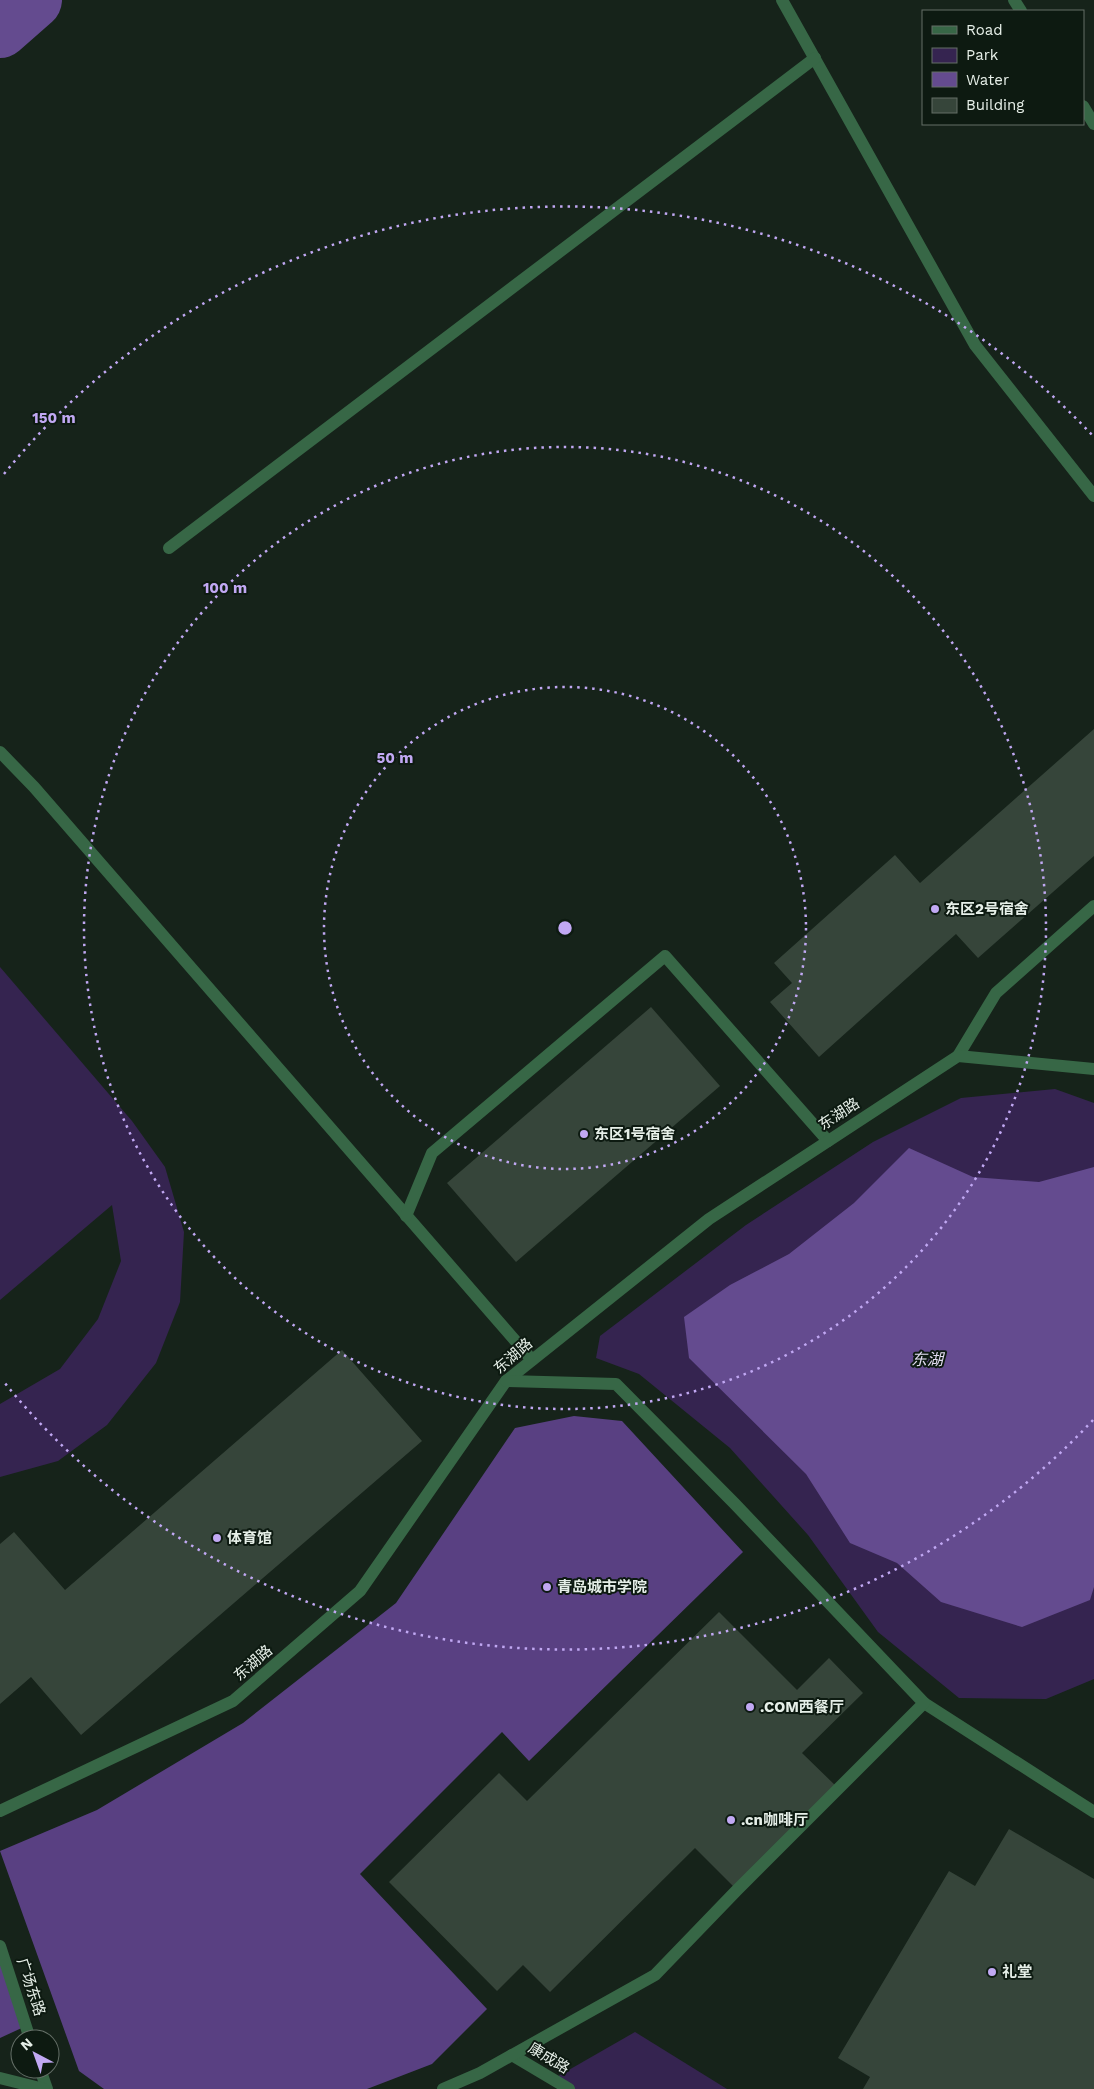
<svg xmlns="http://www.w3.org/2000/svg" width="1094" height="2089" font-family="'Work Sans','Noto Sans SC',sans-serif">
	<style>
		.green { fill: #352450 }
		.forest { fill: #594082 }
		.water { fill: #644b8f }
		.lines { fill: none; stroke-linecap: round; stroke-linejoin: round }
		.river { stroke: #644b8f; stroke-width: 58 }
		.building { fill: #36453a }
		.service { stroke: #376746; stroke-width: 12 }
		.minor { stroke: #376746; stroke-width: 12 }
		.tertiary { stroke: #376746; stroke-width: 12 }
		.ring { fill: none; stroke: #c1a8f3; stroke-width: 2.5; stroke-dasharray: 2.5 5 }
		.poi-dot { fill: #c1a8f3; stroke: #0d1a11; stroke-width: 2 }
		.labels { text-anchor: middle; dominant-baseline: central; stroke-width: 4; stroke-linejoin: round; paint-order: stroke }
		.poi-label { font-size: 15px; font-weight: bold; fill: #e6efe8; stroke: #0d1a11; text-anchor: start }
		.street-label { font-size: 15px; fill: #e6efe8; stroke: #0d1a11 }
		.water-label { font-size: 16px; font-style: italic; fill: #e3ddf1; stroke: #0d1a11 }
		.centre { fill: #c1a8f3; stroke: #0d1a11; stroke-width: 2.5 }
		.ring-label { font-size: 15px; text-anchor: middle; font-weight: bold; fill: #c1a8f3; stroke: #0d1a11; stroke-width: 4; stroke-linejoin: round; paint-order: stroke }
	</style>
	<rect width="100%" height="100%" fill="#16231a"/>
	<g class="green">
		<path d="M0 967 132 1121 165 1167 184 1232 180 1302 156 1363 107 1425 58 1461 0 1477V1404L60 1369 98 1319 121 1261 112 1205 0 1300Z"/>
		<path d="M1055 1089 1094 1103V1679L1046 1699 959 1698 878 1632 808 1535 730 1448 639 1374 596 1358 600 1336 746 1225 873 1142 961 1098Z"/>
		<path d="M635 2032 727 2089H569L553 2079Z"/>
	</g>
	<g class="forest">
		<path d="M574 1416 622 1421 743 1552 529 1761 502 1732 360 1874 487 2009 432 2064 367 2089H104L79 2071 0 1851 97 1810 243 1723 396 1603 515 1428Z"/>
		<path d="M0 1946 26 2026 0 2038Z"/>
	</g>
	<path class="water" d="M909 1148 973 1177 1039 1182 1094 1167V1587L1090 1600 1022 1627 941 1602 897 1563 850 1543 806 1474 689 1358 684 1317 730 1285 789 1254 854 1203Z"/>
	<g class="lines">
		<path class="river" d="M0 29 33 0"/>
	</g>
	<g class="building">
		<path d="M1094 729V856L978 958 956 934 819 1057 770 1002 792 983 774 963 895 855 920 883Z"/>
		<path d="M651 1007 720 1086 516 1262 447 1183Z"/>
		<path d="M342 1350 422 1441 81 1735 31 1677 0 1704V1544L14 1532 65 1590Z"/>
		<path d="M719 1612 797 1690 829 1658 863 1693 802 1753 839 1789 737 1890 695 1848 550 1992 523 1965 497 1991 389 1882 499 1773 527 1801Z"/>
		<path d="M1009 1829 1094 1879V2089H863L870 2077 838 2058 949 1871 975 1886Z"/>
	</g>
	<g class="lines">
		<g class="service">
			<path d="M0 752 34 787 532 1360"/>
			<path d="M958 1056 996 993 1094 906"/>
			<path d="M406 1216 432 1153 665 956 828 1141"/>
			<path d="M512 2055 569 2089"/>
		</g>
		<g class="minor">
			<path d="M782 0 975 345 1094 496"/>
			<path d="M1014 0 1021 11"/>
			<path d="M1083 106 1094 124"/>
			<path d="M169 548 815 58"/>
			<path d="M924 1703 1094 1812"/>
			<path d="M0 1811 233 1701 360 1591 506 1381 709 1219 958 1056 1094 1069"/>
			<path d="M0 1946 30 2039"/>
			<path d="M40 2069 47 2089"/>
			<path d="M443 2089 480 2073 655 1975 737 1890 924 1703 734 1503 616 1384 506 1381"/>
		</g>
		<path class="tertiary" d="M0 2078 44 2089"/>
	</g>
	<g class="ring">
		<circle cx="565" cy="928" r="241"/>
		<circle cx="565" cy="928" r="481"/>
		<path d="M1093 1420A722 722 0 0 1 4 1382M4 474A722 722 0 0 1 1093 436"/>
	</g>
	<g class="poi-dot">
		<circle cx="935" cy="909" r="5"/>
		<circle cx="584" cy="1134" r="5"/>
		<circle cx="217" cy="1538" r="5"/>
		<circle cx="547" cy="1587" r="5"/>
		<circle cx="750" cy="1707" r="5"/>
		<circle cx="731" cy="1820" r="5"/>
		<circle cx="992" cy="1972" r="5"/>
	</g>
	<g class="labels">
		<g class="poi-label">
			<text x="945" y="909">东区2号宿舍</text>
			<text x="594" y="1134">东区1号宿舍</text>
			<text x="227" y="1538">体育馆</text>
			<text x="557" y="1587">青岛城市学院</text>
			<text x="760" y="1707">.COM西餐厅</text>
			<text x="741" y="1820">.cn咖啡厅</text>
			<text x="1002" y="1972">礼堂</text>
		</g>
		<g class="street-label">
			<text transform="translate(839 1114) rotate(-33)">东湖路</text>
			<text transform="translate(513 1356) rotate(-41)">东湖路</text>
			<text transform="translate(253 1663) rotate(-41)">东湖路</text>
			<text transform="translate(31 1987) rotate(72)">广场东路</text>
			<text transform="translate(549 2058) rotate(31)">康成路</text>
		</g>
		<g class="water-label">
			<text x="927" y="1359">东湖</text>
		</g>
	</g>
	<circle cx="565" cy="928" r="8" class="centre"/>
	<g class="ring-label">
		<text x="54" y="423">150 m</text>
		<text x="225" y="593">100 m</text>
		<text x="395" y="763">50 m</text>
	</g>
	<rect x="922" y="10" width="162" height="115" fill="#0d1a11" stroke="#646f67"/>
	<rect x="932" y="26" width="25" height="8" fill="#376746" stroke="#646f67"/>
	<text x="966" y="35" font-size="15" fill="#e6efe8">Road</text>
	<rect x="932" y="48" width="25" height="15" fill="#352450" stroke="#646f67"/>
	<text x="966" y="60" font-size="15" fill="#e6efe8">Park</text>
	<rect x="932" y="72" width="25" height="15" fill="#644b8f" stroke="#646f67"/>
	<text x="966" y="85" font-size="15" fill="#e6efe8">Water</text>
	<rect x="932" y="98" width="25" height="15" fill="#36453a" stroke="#646f67"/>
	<text x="966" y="110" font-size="15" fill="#e6efe8">Building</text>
	<g transform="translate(35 2054) rotate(319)"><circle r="24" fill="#0d1a11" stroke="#646f67"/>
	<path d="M0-4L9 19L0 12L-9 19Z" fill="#c1a8f3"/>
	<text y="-8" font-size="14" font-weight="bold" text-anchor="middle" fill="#e6efe8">N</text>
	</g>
</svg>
